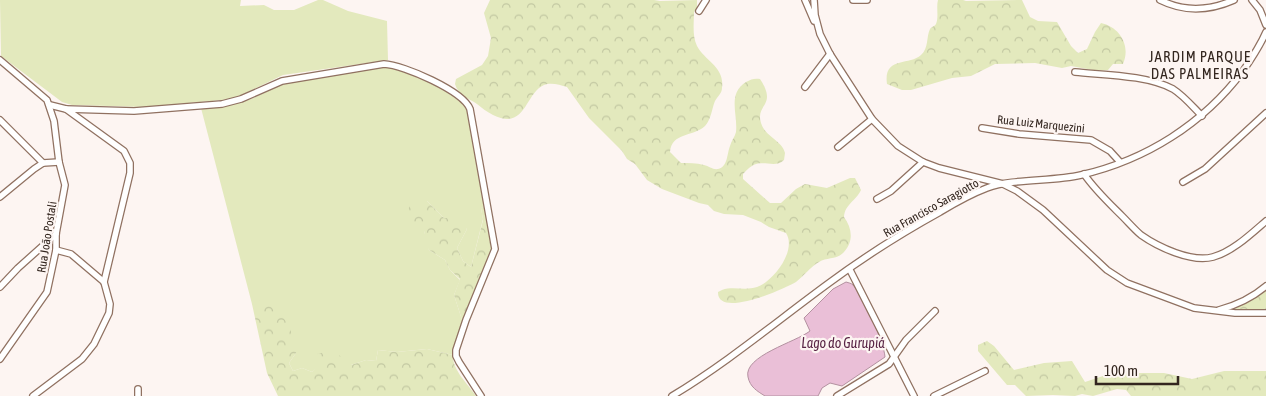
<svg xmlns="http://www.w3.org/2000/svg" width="1266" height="396" font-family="'Asap Condensed',sans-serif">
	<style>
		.grass { fill: #e3e9bd }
		.forest { fill: url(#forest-crowns) }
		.water { fill: #eabfd7; stroke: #b391a0 }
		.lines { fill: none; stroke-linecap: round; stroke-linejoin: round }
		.street-casing { stroke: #907161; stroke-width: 8 }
		.street { stroke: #fff; stroke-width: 5.5 }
		.labels { text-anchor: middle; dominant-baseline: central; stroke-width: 4.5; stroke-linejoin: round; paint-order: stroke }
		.street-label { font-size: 12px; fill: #33261f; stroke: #fdf5f2 }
		.water-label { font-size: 14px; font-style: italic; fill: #592546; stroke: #fdf5f2 }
		.quarter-label { font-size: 15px; letter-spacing: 1px; fill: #33261f; stroke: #fdf5f2 }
	</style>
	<defs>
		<pattern id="forest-crowns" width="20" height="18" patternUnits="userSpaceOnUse" patternTransform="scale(1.25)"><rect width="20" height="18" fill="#e3e9bd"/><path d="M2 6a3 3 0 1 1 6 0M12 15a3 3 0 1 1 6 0" fill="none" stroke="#c3c8a2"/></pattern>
	</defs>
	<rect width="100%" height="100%" fill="#fdf5f2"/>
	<g class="grass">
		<path d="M0 0H241L240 6 264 5 274 10H294L318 0H323L348 11 387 21 388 60 283 75 235 98 222 100 145 107 72 105 62 102 1 56Z"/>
		<path d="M384 66C404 71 460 92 468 111L485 207 481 208 483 219 471 267 463 261 457 248 467 229 444 218 427 201 424 230 429 250 445 260 450 270 460 280 454 295 463 323 453 355 427 349 397 352 378 350 376 361 366 360 351 365 316 368 312 372 302 368 293 371 289 363 296 353 252 304 201 108C219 107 234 105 251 99 265 93 276 86 291 82Z"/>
	</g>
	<g class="forest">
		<path d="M490 0H654L660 1 697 0V8L694 12C694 22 692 36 697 46 705 61 725 67 722 88 722 93 718 96 715 101 712 108 711 120 705 126 693 137 672 132 670 152L681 163C689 163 696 163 704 165 709 166 713 170 718 169 728 167 727 153 730 146 731 141 735 137 736 132 738 114 727 94 746 82 751 79 755 78 760 79 778 106 755 104 761 123 765 137 782 140 785 153L784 160C775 169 763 159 752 166 748 168 746 171 743 174V179L770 203H781L796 189 805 184 827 188 850 178H855L861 190C856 201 845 204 844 217 852 228 854 241 844 252 837 260 827 257 819 262 810 267 804 276 796 282 784 289 717 319 718 292L722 290C733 286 745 291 757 287 774 281 797 250 786 233L769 227 761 222 743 215 724 214 714 211 708 205 699 203 662 189 647 180 635 164 627 159 622 151 589 118 567 87C560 85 551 82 544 85 525 93 526 131 493 115 487 112 482 108 477 104 468 98 458 95 455 84L456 79 482 65 488 56 491 38 484 13Z"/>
		<path d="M938 0H963L966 1 1022 0 1030 17 1038 21 1057 22 1071 46 1078 53 1087 49 1095 32 1101 23C1120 27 1131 46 1123 64H1113L1108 70 1098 71 1071 66 1062 68 1035 63 995 64 971 76 952 78 911 90H902L887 84C883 56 909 66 921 55 929 48 926 37 930 29 932 26 934 27 936 24 939 17 936 7 938 0Z"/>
		<path d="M427 201 444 218H456L467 229 457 248 463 261 471 267 483 220 481 208 485 207 493 248 463 323 454 295 460 279 450 270 445 260 429 250 423 240 425 234 424 231 415 228C409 219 406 212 411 202Z"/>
		<path d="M1266 289V310H1233L1251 300Z"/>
		<path d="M258 300 282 312 285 320 291 324V333L299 340 296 353 289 363 293 371 302 368 312 372 316 367 317 354 333 350 351 365 366 360 376 361 378 350 397 352 427 349 453 355C452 370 468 384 476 396H278L267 373 252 304Z"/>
		<path d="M987 341 994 346 1014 370 1044 363 1072 361 1085 382 1121 370 1135 373H1164L1192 379 1224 371H1266V396H1131L1126 390 1117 389 1093 396 1082 394 1075 396 1053 395 1026 396 1015 385H1007L978 351V345Z"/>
	</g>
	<path class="water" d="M846 282C849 283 851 283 853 285 863 296 884 342 885 357L842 386 830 383 822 388 818 396H765C757 391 750 387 748 377 743 356 796 342 810 331L804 318 833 289Z"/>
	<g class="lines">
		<g class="street-casing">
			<g id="street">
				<path d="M805 0 814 21"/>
				<path d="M814 0 815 15 820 34 830 54 872 119 898 146 923 162 939 168 1003 184 1017 191 1043 210 1107 270 1127 283 1194 308 1235 313H1266"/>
				<path d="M853 0H867"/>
				<path d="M1160 0C1184 12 1209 11 1234 0"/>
				<path d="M1252 0 1260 10 1266 25"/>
				<path d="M699 11 706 0"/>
				<path d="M0 60 47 100 54 121 59 162 65 185 56 234V250L47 292 0 359"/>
				<path d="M1075 72C1104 75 1147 75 1173 89 1184 96 1193 107 1202 116"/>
				<path d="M805 87 830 54"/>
				<path d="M50 105 66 109 124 151 130 163V173L104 282"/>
				<path d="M66 109 134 111 222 104 241 99 282 81 384 64C404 65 463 91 470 109L495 249 466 320 456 350V356L459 362 481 396"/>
				<path d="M0 120 43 163"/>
				<path d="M982 128 1019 134 1091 140 1110 151 1120 162"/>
				<path d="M838 147 872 119"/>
				<path d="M1084 174C1095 190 1109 203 1122 216 1129 223 1135 230 1141 235 1158 247 1192 263 1213 257 1232 252 1251 234 1266 221"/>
				<path d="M1183 182 1205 169 1266 113"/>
				<path d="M0 197 34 169 43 163 59 162"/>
				<path d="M877 199 891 191 923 162"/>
				<path d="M850 270 914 396"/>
				<path d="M0 287 18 268 56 234"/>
				<path d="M1219 310C1237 305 1252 298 1266 286"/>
				<path d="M33 396 82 359 94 344 109 313 110 304 104 282 71 254 56 250"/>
				<path d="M138 396V389"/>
				<path d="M672 396C727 363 777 321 829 283 864 257 902 233 940 212 955 203 971 194 987 188 1014 178 1052 182 1081 175 1146 160 1203 124 1243 71 1252 58 1260 46 1266 32"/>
				<path d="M837 396 889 364 906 340 935 311"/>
				<path d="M934 396 985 371"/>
			</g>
		</g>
		<use href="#street" class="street"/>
	</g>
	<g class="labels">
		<g class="street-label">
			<text transform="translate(1041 124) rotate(6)">Rua Luiz Marquezini</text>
			<text transform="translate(931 208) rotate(-29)">Rua Francisco Saragiotto</text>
			<text transform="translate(47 237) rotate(-81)">Rua João Postali</text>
		</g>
		<g class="water-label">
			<text x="843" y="343">Lago do Gurupiá</text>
		</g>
		<g class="quarter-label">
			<text x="1200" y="56">JARDIM PARQUE<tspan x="1200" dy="17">DAS PALMEIRAS</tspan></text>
		</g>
	</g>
	<path d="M1096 376v8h82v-8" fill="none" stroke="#33261f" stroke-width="2.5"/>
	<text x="1104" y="376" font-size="15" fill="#33261f" stroke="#fdf5f2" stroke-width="4" paint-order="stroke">100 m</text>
</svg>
